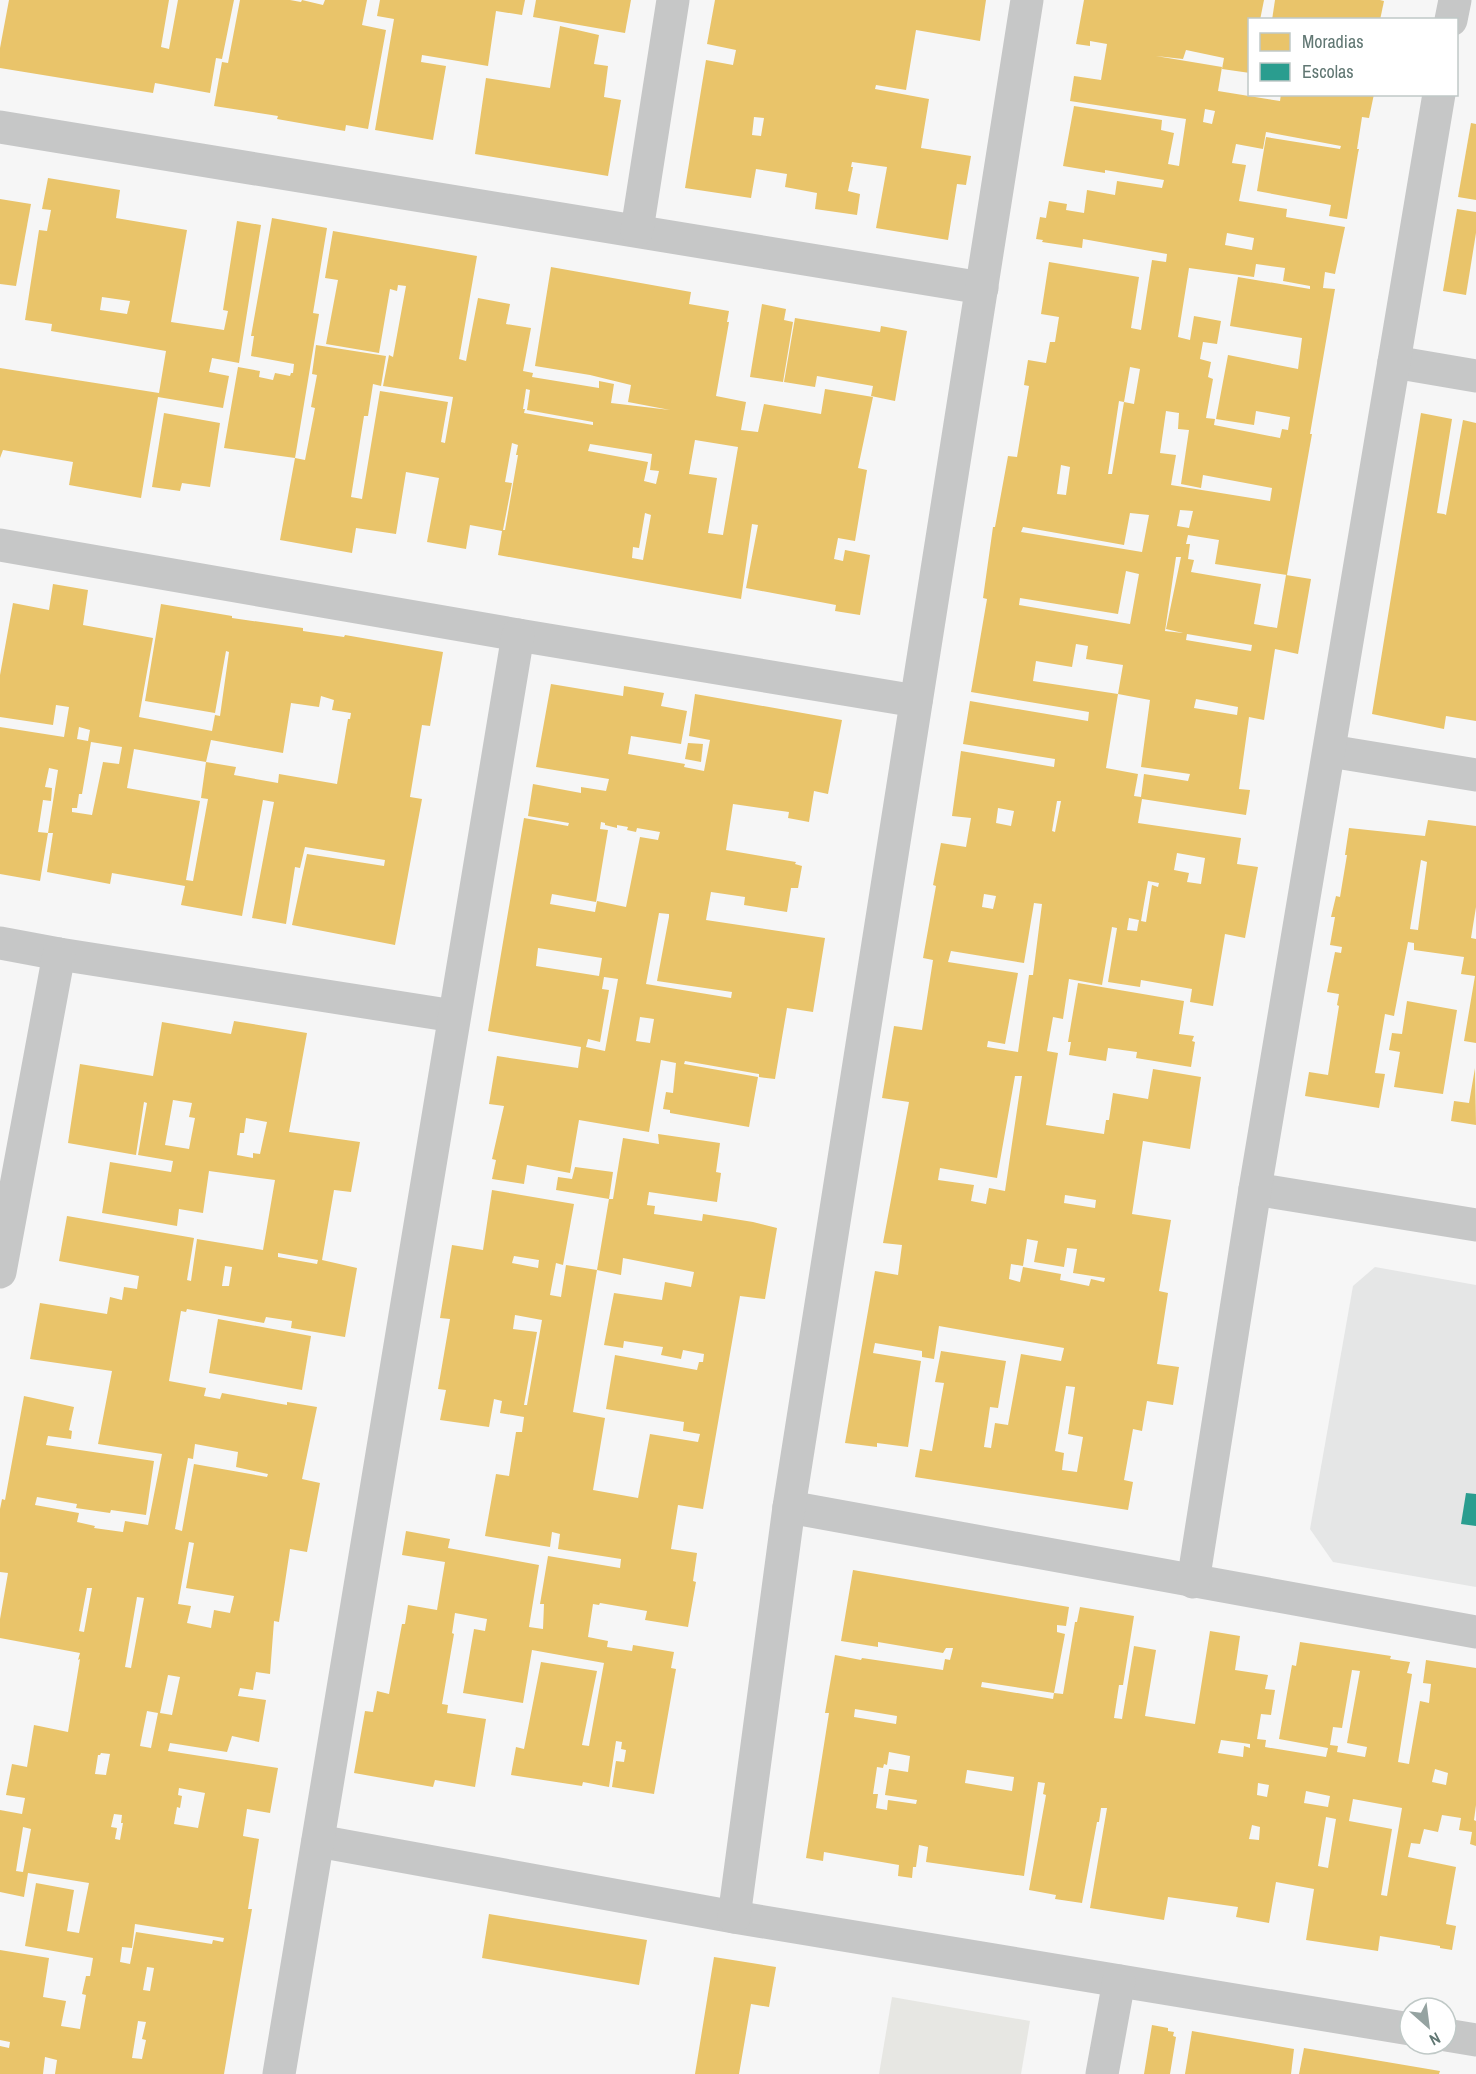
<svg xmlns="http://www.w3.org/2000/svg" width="1476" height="2074" font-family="'Archivo Narrow',sans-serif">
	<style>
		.built { fill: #e5e6e6 }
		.green { fill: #e7e7e3 }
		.homes { fill: #e9c46a; fill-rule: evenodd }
		.schools { fill: #2a9d8f }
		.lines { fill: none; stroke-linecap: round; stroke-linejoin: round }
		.minor { stroke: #c6c7c7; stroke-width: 33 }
	</style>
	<rect width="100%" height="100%" fill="#f6f6f6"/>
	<path class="built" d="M1375 1267 1476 1285V1587L1333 1562 1310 1529 1353 1286Z"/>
	<path class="green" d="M892 1997 1030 2021 1021 2074H879Z"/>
	<g class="homes">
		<path d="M9 0H169L161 47 169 49 178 0H234L222 59 216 58 210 93 155 83 153 93 0 68V48Z"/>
		<path d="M240 0H290L301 2 302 0 323 5 325 0H367L362 25 386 30 368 129 346 125 345 131 277 119 278 116 214 106 222 62 228 63Z"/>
		<path d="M380 0H525L522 15 496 11 488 66 422 55 421 62 446 66 433 140 375 130 394 19 377 16Z"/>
		<path d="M536 0H631L625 33 533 17Z"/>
		<path d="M715 0H986L980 41 916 30 906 90 876 85 875 89 929 99 921 148 971 156 966 185 957 184 948 240 876 228 887 167 852 162 851 167H853L848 191 860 194 857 215 815 209 817 193 785 187 787 174 756 169 751 198 685 188 706 60 733 65 736 50 707 44ZM754 117 764 118 761 136 752 135Z"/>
		<path d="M1084 0H1264L1260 20H1250V73L1222 69 1224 58 1186 50 1183 59 1156 56 1222 67 1218 91 1280 101 1281 94H1374L1369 118 1362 117 1357 149H1359L1358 153 1347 219 1329 216 1331 205 1257 191 1266 137 1340 149 1341 146 1266 132 1263 149 1236 144 1232 163 1246 165 1239 201 1287 209 1286 217 1345 227 1335 274 1325 272 1323 288 1335 289 1310 434H1312L1287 575 1215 564 1219 540 1188 535 1186 544H1190L1188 559 1194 560 1191 572 1261 584 1254 624 1277 628 1286 575 1311 579 1298 654 1275 649 1264 720 1249 717 1239 789 1250 790 1246 815 1142 799 1138 823 1241 838 1237 864 1258 867 1245 938 1225 934 1213 1006 1190 1002 1192 989 1141 980 1140 987 1108 982 1117 928 1112 927 1102 985 1069 979 1063 1019 1053 1017 1047 1051 1058 1053 1046 1125 1104 1134 1106 1120H1109L1113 1093 1148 1099 1153 1069 1201 1077 1190 1149 1143 1141 1132 1214 1171 1220 1159 1291 1168 1293 1157 1364 1179 1367 1173 1405 1147 1401 1142 1431 1133 1429 1124 1480 1133 1482 1128 1510 915 1477 920 1449 932 1451 944 1383 935 1382 941 1351 1006 1361 998 1408 990 1407 984 1447 991 1448 995 1423 1008 1425 1021 1354 1061 1361 1064 1348 939 1326 934 1359 922 1357V1351L875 1343 873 1353 921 1361 908 1447 877 1443V1447L845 1443 875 1271 898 1275 902 1245 883 1243 909 1102 882 1098 894 1026 922 1030 933 960 923 958 936 886 933 885 941 843 966 847 971 818 952 816 961 751 1054 767 1055 759 963 744 970 701 1088 721 1089 712 971 692 987 599 983 598 993 527H995L1008 456 1017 457 1029 386 1024 385 1028 360 1046 363 1050 342H1055L1059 317 1041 314 1049 262 1139 277 1131 328 1141 330 1152 260 1166 262 1167 254 1083 239 1082 248 1042 242 1043 240 1036 239 1040 217 1046 218 1049 201 1067 204 1066 210 1084 213 1087 190 1115 195 1117 181 1162 188 1164 180 1105 170V173L1063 166 1074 106 1162 120 1161 130 1174 133 1168 164 1179 166 1186 119 1070 101 1074 76 1101 80 1107 44 1090 41V46L1076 44ZM1205 109 1215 111 1212 124 1203 122ZM1227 233 1254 238 1252 250 1225 245ZM1256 264 1285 268 1283 281 1310 286V289L1238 277 1230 326 1302 338 1298 369 1228 355 1216 419 1254 425 1256 411 1290 417 1288 430 1282 429 1280 438 1214 425 1215 419 1206 418 1213 379 1208 377 1211 362 1200 359 1203 342 1217 344 1221 321 1194 316 1190 340 1178 337 1189 268 1254 277ZM1130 367 1140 369 1134 404 1124 402 1112 474H1108L1119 401 1124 402ZM1166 411 1179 413 1178 429 1189 430 1181 484 1201 488 1203 475 1272 488 1270 501 1171 485 1176 455 1160 453ZM1061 465 1070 467 1066 495 1057 494ZM1180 510 1193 511 1189 528 1177 526ZM1130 513 1149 515 1142 552 1021 532 1023 527 1124 545ZM1176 557H1181L1166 629 1183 633 1165 631ZM1126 571 1139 574 1130 624 1019 605 1020 598 1118 614ZM1187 634 1252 645 1251 651 1186 640ZM1076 644 1088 646 1086 659 1123 665 1118 694 1150 700 1141 767 1190 774 1188 781 1144 774 1141 797 1134 796 1138 774 1106 768 1118 694 1033 681 1036 661 1072 667ZM1196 699 1238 707 1237 715 1194 708ZM1057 801H1061L1055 832 1052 831ZM998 808 1014 811 1011 826 996 823ZM1177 853 1205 858 1201 884 1187 882 1189 873 1174 870ZM1148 881 1159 883 1158 887 1152 885 1146 922 1141 921ZM984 894 996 896 993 909 982 907ZM1034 903 1042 904 1033 975H1029L1018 1052 987 1047 988 1041 1005 1044 1018 973 948 962 951 951 1024 963ZM1129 918 1139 920 1137 931 1127 930ZM1015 1076H1022L1005 1191 989 1188 986 1204 971 1201 974 1185 938 1180 940 1168 997 1178ZM1065 1195 1096 1200 1095 1208 1064 1203ZM1027 1239 1038 1241 1034 1262 1064 1267 1067 1248 1077 1249 1073 1273 1105 1278 1104 1282 1091 1279 1089 1286 1060 1280 1061 1274 1023 1267 1020 1282 1009 1279 1011 1264 1023 1266ZM1066 1386 1075 1387 1068 1434 1083 1437 1077 1472 1062 1470 1064 1453 1055 1451Z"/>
		<path d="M1275 0H1380L1384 1 1380 20H1272Z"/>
		<path d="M560 26 599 35 594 64 608 66 604 97 621 100 608 176 475 154 486 78 550 88Z"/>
		<path d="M1471 123 1476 124V200L1458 197Z"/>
		<path d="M48 178 120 190 116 218 187 230 171 322 224 330 228 311 223 310 237 221 261 225 239 363 212 358 209 372 229 376 223 408 158 397 141 498 69 485 73 462 3 450 0 458V368L159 393 166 351 51 331 52 324 25 320 39 230 47 231 51 210 42 209ZM102 297 130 301 127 314 100 310Z"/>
		<path d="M0 199 31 204 16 286 0 284Z"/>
		<path d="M1457 209 1476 212V233L1466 295 1443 291Z"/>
		<path d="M272 218 327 228 313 313 319 314 295 458 305 460 315 408 311 407 317 375 312 374 316 345 386 356 381 386 373 384 368 416H364L351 497 362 499 380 391 448 402 441 442 445 443 453 397 383 386 389 355 393 357 406 286 398 285 397 291 390 289 379 353 326 344 338 280 325 278 333 231 477 256 459 359 466 361 478 298 510 304 506 324 531 328 523 371 533 373 532 377 599 388V381L614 384 611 403 670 410 628 402 631 385 590 375 535 366 551 267 691 292 689 304 729 311 727 322H729L716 396 746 402 741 430 758 432 764 404 821 414 825 389 873 397 858 468 867 470 855 541 838 538 834 559 843 561 845 550 870 555 860 615 835 611 836 605 746 588 758 525 752 524 741 599 498 555 502 531 470 525 466 549 427 542 439 478 406 472 396 534 356 528 352 553 280 540 295 458 224 448 238 367 260 371 259 377 273 380 275 373 290 376 291 373H293L294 364 251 356 254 336H251ZM526 389 530 390 527 410 593 422V425L524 413 525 409H523ZM695 440 738 447 723 535 708 533 717 478 689 474ZM512 443 518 445 516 455H518L505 530H503L512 483 505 482ZM590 444 652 454 650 470 659 471 656 484 644 481 648 462 588 451ZM645 513 651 515 643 560 632 558 633 547 639 548Z"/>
		<path d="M762 304 786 309 784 320 793 322 783 382 750 377Z"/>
		<path d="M795 318 880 332 881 326 907 331 895 401 871 396 873 386 817 376 815 387 784 382Z"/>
		<path d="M164 413 220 423 210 487 182 483 180 491 152 487Z"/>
		<path d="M1421 413 1452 419 1437 513 1444 514 1446 515 1463 420 1476 423V721L1446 716 1444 729 1372 714Z"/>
		<path d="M53 584 88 590 83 625 153 638 139 717 212 731 215 715 220 716 229 652 226 651 215 713 145 701 161 604 232 616V618L303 628V631L344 637 345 635 443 652 430 726 422 725 410 797 422 799 395 945 292 925 307 854 384 866 385 860 305 847 300 868 295 867 286 924 252 918 274 802 263 800 242 916 181 905 185 886 112 873 110 884 47 872 53 833H48L58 770 49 768 45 787 52 788 51 801 43 800 38 832 48 833 40 881 0 874V727L64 737 69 707 56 705 53 725 0 717V675L13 603 49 610ZM321 696 334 700 332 710 351 713 350 719H348L337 784 279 774 278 783 234 775 236 767 206 762 211 740 283 753 291 703 319 707ZM79 727 90 730 88 741 77 739ZM91 742 122 747 119 764 103 762 92 815 72 812V808H77L79 794H82ZM134 749 206 762 201 798 208 799 193 881 186 880 200 801 127 788Z"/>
		<path d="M551 684 623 696 624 686 664 693 661 706 687 711 681 744 631 736 628 754 685 764 684 767 704 771 710 740 689 736 695 694 842 720 828 794 814 791 809 822 788 818 789 812 733 804 726 850 796 862 795 864 802 866 798 888H791L787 912 744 905 745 897 711 892 706 920 825 938 813 1012 787 1008 775 1079 759 1077V1074L685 1061 684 1064 758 1077 749 1127 670 1113V1110L663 1109 666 1092 673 1093 676 1063 661 1060 649 1132 579 1120 570 1173 527 1165 524 1184 492 1179 496 1160 492 1159 504 1106 489 1104 497 1056 578 1068 581 1047 488 1031 524 818 568 826 569 823 528 816 533 784 581 793V787L606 791 609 779 536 767ZM601 822 605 823V825L617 828V825L628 827 627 830 636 832 637 828 660 832 658 840 640 837 626 907 597 901 595 912 550 904 552 894 596 902 608 830 600 829ZM659 913 669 914V917L657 981 732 992 731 998 646 984ZM538 948 602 958 599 976 536 966ZM604 977 618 979 605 1051 586 1047 588 1039 600 1042 609 990 602 989ZM640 1017 654 1019 650 1043 636 1041Z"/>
		<path d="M688 743 703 744 701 762 685 759Z"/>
		<path d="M1428 820 1476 826V907L1471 938 1476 939V1043L1464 1041 1475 976 1461 974 1464 957 1414 950V943L1408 942 1394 1016 1385 1014 1375 1073 1385 1074 1379 1108 1305 1096 1309 1072 1328 1075 1339 1006 1337 1005 1339 994 1327 992 1335 952 1341 953 1342 947 1330 945 1335 917H1331L1336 896 1340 897 1347 855H1345L1349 828 1425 836ZM1421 860 1427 862 1418 930 1410 929Z"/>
		<path d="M1078 983 1184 1001 1179 1034 1194 1036 1192 1041 1195 1042 1191 1067 1136 1058 1137 1052 1108 1048 1106 1061 1069 1055 1071 1042H1068Z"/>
		<path d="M1407 1001 1457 1010 1443 1094 1394 1087 1400 1052 1389 1050 1392 1033 1402 1034Z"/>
		<path d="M234 1021 307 1033 289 1132 360 1142 351 1192 334 1190 322 1260 357 1268 345 1337 291 1328 292 1321 266 1317 264 1323 187 1309 186 1312 181 1311 169 1381 206 1388 204 1396 220 1399 222 1393 287 1405V1402L317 1407 302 1479 320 1483 307 1552 290 1549 279 1622 274 1621 270 1674 256 1672 253 1690 240 1688 238 1696 266 1700 259 1742 232 1736 227 1752 170 1743 168 1751 278 1768 270 1813 247 1809 243 1836 259 1839 248 1909H252L224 2074H55L57 2060 45 2057 43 2074H0V2046L9 2048 10 2042 0 2040V1950L49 1958 43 1997 66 2001 61 2026 80 2029 86 1995 82 1994 86 1976H90L93 1958 25 1946 36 1883 74 1890 67 1931 79 1933 89 1883 28 1873 24 1897 0 1892V1810L22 1814 25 1798 6 1795 12 1764 27 1767 34 1725 68 1732 80 1659 78 1660 80 1653 0 1638V1619L8 1573 0 1572V1509L2 1499 5 1500 24 1396 74 1407 69 1430 72 1431 71 1439 48 1436 46 1445 154 1461 146 1515 111 1510 110 1513 76 1508 77 1504 37 1497 35 1505 79 1513 77 1522 95 1526 94 1528 123 1532 125 1521 148 1525 162 1454 98 1444 112 1371 30 1359 40 1303 107 1314 110 1297 122 1300 124 1287 137 1289 139 1276 59 1261 67 1216 194 1238 187 1280 191 1281 197 1239 263 1250 275 1180 209 1171 203 1213 179 1209 177 1226 102 1213 110 1162 171 1172 173 1161 138 1155 147 1103 144 1102 136 1155 68 1143 80 1064 153 1076 162 1022 231 1034ZM173 1100 192 1103 189 1117 195 1118 189 1149 165 1145ZM246 1118 267 1122 260 1154 253 1153V1158L237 1155 240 1133H244ZM278 1253 318 1260 317 1264 278 1257ZM225 1266 232 1267 229 1286H222ZM195 1444 238 1452 236 1467 268 1474 267 1477 194 1464 182 1531 175 1529 188 1458 193 1459ZM189 1542 194 1543 186 1588 234 1596 230 1613 214 1610 211 1628 187 1623 191 1606 178 1604ZM87 1588H92L84 1632 79 1631ZM137 1597 144 1598 131 1668 125 1667ZM168 1675 180 1677 172 1715 160 1713ZM147 1711 158 1713 151 1748 140 1746ZM101 1753 110 1754 106 1775 95 1774 98 1755H100ZM179 1788 205 1793 198 1828 174 1824 177 1807 180 1808 182 1796 178 1795ZM114 1814 122 1815 121 1823H123L120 1840 115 1839 117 1828 111 1827ZM23 1827 31 1829 23 1872 16 1871ZM135 1924 224 1938 223 1942 213 1940 212 1944 136 1932 130 1964 120 1962 122 1947 132 1948ZM147 1967 154 1968 150 1991 143 1990ZM138 2021 146 2022 142 2039 146 2040 142 2059 132 2058Z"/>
		<path d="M1475 1068 1476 1125 1451 1121 1454 1101 1469 1103Z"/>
		<path d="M658 1134 720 1143 716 1172 721 1173 717 1202 649 1192 647 1205 655 1206 654 1214 702 1221 703 1214 753 1222 777 1228 765 1299 740 1296 703 1509 678 1505 671 1549 697 1553 693 1581 696 1582 688 1627 645 1620 647 1611 600 1603 599 1605 593 1604 588 1637 608 1641 607 1647 632 1651 633 1645 674 1652 671 1668 676 1669 654 1794 612 1787 616 1761 624 1762 626 1750 621 1749 622 1742 616 1741 609 1787 583 1782 582 1786 511 1775 516 1747 524 1749 541 1662 597 1671 582 1745 589 1746 604 1663 532 1650 523 1703 463 1693 474 1629 485 1631 487 1619 455 1613 452 1633 454 1634 442 1704 448 1705 447 1713 486 1719 475 1787 435 1780 433 1787 354 1773 365 1711 373 1712 377 1691 389 1694 402 1624H405L408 1605 437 1610 445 1562 402 1555 406 1531 450 1539 448 1548 539 1565 529 1627 543 1629 544 1604H540L548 1556 620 1568 621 1559 558 1549 560 1534 552 1532 550 1547 485 1536 496 1474 509 1476 516 1432H522L524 1417 500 1413 502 1401 494 1399 489 1427 440 1420 446 1390 438 1389 450 1319 440 1318 452 1245 483 1250 492 1190 574 1204 563 1265 556 1263 550 1295 561 1297 566 1265 597 1270 609 1199 556 1190 558 1177 572 1179 575 1167 613 1172 609 1199H613L623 1138 659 1144ZM514 1256 539 1260 538 1268 512 1263ZM623 1258 694 1272 691 1287 665 1282 662 1300 614 1293 604 1345 623 1348 624 1341 663 1347 661 1355 681 1359 683 1350 704 1354 703 1362H699L697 1370 615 1355 606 1409 684 1422 683 1431 700 1434 698 1442 650 1434 638 1498 593 1490 605 1418 573 1412 597 1270 621 1275ZM515 1315 542 1320 527 1405H524L537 1332 513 1329Z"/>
		<path d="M218 1319 311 1336 302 1390 209 1373Z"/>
		<path d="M853 1570 1069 1607 1066 1626 1057 1625V1632L1065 1634 1054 1693 982 1682 981 1687 1053 1699 1054 1693 1063 1694 1075 1622H1077L1080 1607 1134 1616 1123 1685H1119L1114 1718 1122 1719 1134 1646 1156 1650 1145 1716 1195 1724 1210 1631 1240 1636 1235 1670 1268 1675 1265 1689 1275 1690 1271 1715 1261 1714 1257 1739 1266 1740 1265 1747 1326 1757 1328 1748 1279 1739 1292 1665 1296 1666 1300 1642 1391 1656 1390 1659 1410 1662 1407 1673 1412 1674 1398 1762 1409 1764 1420 1701 1429 1703 1431 1684 1423 1683 1426 1660 1476 1668V1805L1474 1820 1476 1821V1846L1470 1844 1472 1832 1459 1830 1461 1818 1442 1815 1438 1832 1424 1829 1420 1844 1411 1843 1408 1857 1456 1867 1446 1924 1456 1926 1452 1950 1440 1948V1946L1380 1936 1378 1951 1306 1940 1314 1889 1276 1882 1269 1923 1236 1917 1238 1907 1168 1897 1164 1920 1090 1908 1107 1808H1101L1099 1822H1097L1082 1903 1055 1899 1056 1895 1029 1890 1046 1795 1043 1794 1045 1783 1038 1782 1024 1876 926 1862 928 1847 919 1845 916 1867H913L912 1878 898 1876 899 1865 824 1852 823 1861 806 1858 829 1713H825L835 1655 861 1660 862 1658 943 1670 945 1659 950 1660 953 1648H946L943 1653 878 1642V1647L841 1641ZM1352 1670 1360 1671 1347 1743 1367 1747 1365 1757 1337 1752 1338 1746 1330 1745 1333 1727 1342 1728ZM855 1709 897 1716 896 1724 854 1717ZM1221 1740 1250 1744V1748L1244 1746 1243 1757 1218 1753ZM889 1752 910 1756 908 1772 889 1769 885 1795 917 1800 916 1804 888 1800 887 1810 876 1808 878 1794H873L877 1767 883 1768 884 1764 887 1765ZM1435 1769 1448 1773 1446 1785 1432 1782ZM967 1770 1014 1777 1012 1791 965 1783ZM1258 1783 1269 1785 1267 1797 1257 1795ZM1306 1791 1330 1796 1328 1807 1304 1803ZM1353 1799 1402 1808 1387 1896 1381 1895 1392 1829 1349 1821ZM1326 1817 1336 1819 1328 1868 1318 1866ZM1252 1825 1260 1827 1259 1840 1249 1839Z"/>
		<path d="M489 1914 647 1940 639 1985 482 1958Z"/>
		<path d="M714 1957 776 1967 769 2007 751 2004 739 2074H695Z"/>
		<path d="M1152 2025 1168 2028V2031L1174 2032 1173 2036 1176 2037 1170 2074H1144Z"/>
		<path d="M1192 2031 1294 2049 1291 2074H1185Z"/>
		<path d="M1304 2048 1440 2071 1439 2074H1299Z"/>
	</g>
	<path class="schools" d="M1466 1493 1476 1494V1526L1461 1524Z"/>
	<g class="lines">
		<g class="minor">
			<path d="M1451 20 1455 0"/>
			<path d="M0 127 982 288"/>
			<path d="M637 230 673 0"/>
			<path d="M1394 362 1476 376"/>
			<path d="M0 545 518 635 916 701"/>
			<path d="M1330 751 1476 775"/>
			<path d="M0 943 59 954 454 1016"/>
			<path d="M1255 1189 1476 1225"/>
			<path d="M0 1272 59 954"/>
			<path d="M789 1507 1476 1632"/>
			<path d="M1193 1582 1255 1189 1439 94"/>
			<path d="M318 1841 734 1917 1410 2029"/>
			<path d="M734 1917 789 1507 1027 0"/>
			<path d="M1446 2035 1476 2040"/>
			<path d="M279 2074 518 635"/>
			<path d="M1102 2074 1119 1981"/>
		</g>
	</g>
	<rect x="1248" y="18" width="210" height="78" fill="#ffffff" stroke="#c0c9c7" stroke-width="1.5"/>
	<rect x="1260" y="33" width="30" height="18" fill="#e9c46a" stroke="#c0c9c7" stroke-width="1.5"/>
	<text x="1302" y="48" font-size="18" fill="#617773">Moradias</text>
	<rect x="1260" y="63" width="30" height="18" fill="#2a9d8f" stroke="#c0c9c7" stroke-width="1.5"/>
	<text x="1302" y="78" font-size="18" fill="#617773">Escolas</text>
	<g transform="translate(1428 2026) rotate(152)"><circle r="28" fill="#ffffff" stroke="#c0c9c7" stroke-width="1.5"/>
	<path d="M0-4.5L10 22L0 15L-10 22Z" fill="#95a3a1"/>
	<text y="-9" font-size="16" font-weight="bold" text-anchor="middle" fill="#617773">N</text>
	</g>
</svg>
